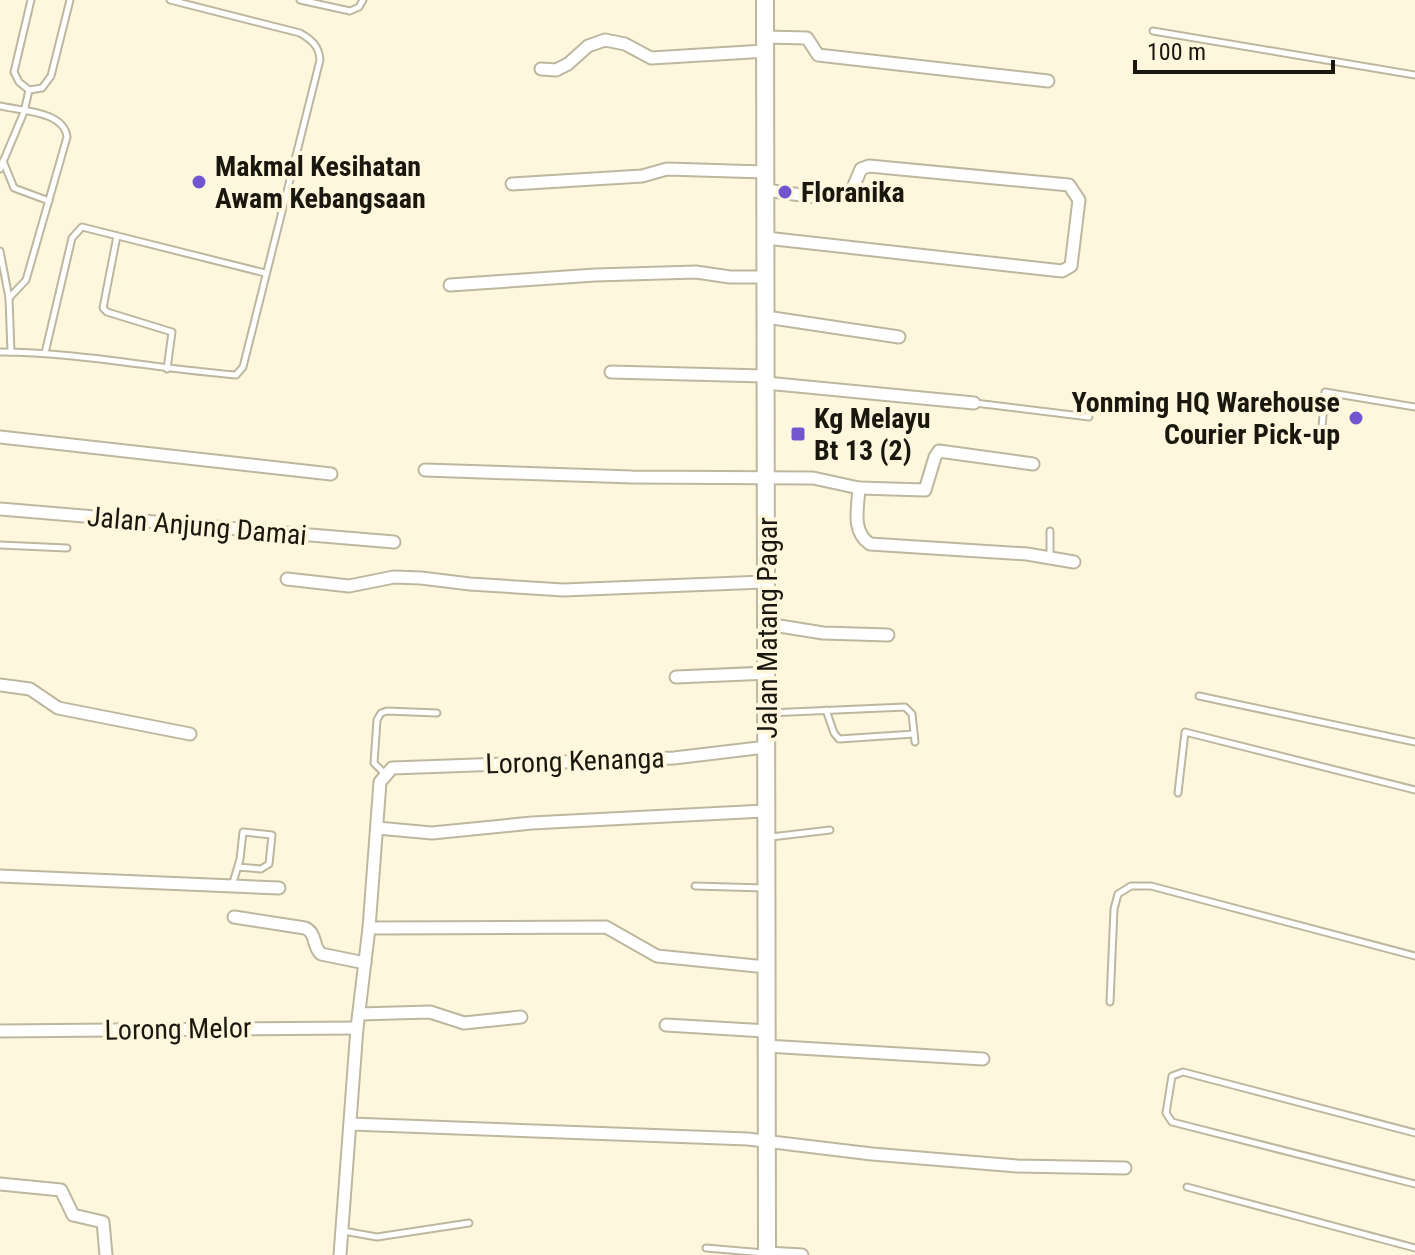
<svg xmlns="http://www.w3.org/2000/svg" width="1415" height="1255" font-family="'Roboto Condensed',sans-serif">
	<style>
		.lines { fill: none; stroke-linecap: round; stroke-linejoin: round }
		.service-casing { stroke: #beb79f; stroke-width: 9 }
		.minor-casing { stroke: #beb79f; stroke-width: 15 }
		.secondary-casing { stroke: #beb79f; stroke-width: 20 }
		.service { stroke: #fff; stroke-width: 5 }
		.minor { stroke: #fff; stroke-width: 11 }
		.secondary { stroke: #fff; stroke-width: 16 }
		.poi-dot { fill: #7455cf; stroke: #fef7de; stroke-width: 3 }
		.labels { text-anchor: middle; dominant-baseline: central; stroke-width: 8; stroke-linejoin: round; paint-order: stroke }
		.poi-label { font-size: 28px; font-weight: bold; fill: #19170e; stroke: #fef7de; text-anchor: start }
		.street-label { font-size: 28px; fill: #19170e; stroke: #fef7de }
	</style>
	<rect width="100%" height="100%" fill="#fef7de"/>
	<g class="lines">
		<g class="service-casing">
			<g id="service">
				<path d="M31 0 14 72 19 82 29 90 42 88 51 76 70 0"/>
				<path d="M300 0 350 11 359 7 363 0"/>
				<path d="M1153 31 1415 75"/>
				<path d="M0 106C21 111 64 111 67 137L26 280 9 298"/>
				<path d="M3 161 14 188 49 201"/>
				<path d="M0 169 24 112 29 90"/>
				<path d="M117 236 103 308 107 312 172 332 167 369"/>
				<path d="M0 251 9 298 11 352"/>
				<path d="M0 352C79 352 158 369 236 375L243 367 320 60C319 46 312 40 300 33L170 0"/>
				<path d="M45 353 72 238 82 227 265 273"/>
				<path d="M975 403 1089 417"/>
				<path d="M1322 427 1325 392 1415 407"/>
				<path d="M0 545 67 548"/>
				<path d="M1050 557V531"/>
				<path d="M1199 696 1415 742"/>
				<path d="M826 710 834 733 839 739 914 734"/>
				<path d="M768 713 905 707 912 714 915 742"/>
				<path d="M384 773 374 763 377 720 381 713 387 711 437 713"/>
				<path d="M1178 793 1185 732 1415 790"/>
				<path d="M771 837 830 830"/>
				<path d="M232 886 240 859 243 832 272 835 269 864 261 869 238 867"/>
				<path d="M695 886 764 888"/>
				<path d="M1110 1002 1114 909 1118 894 1131 886H1151L1415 956"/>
				<path d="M1415 1133 1183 1072 1172 1076 1166 1113 1172 1122 1415 1184"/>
				<path d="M1187 1187 1415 1248"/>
				<path d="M343 1231 377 1237 469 1223"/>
				<path d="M706 1248 765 1253"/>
			</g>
		</g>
		<g class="minor-casing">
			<g id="minor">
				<path d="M765 37 807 38 818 55 1048 81"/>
				<path d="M541 69 556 70 568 64 588 46 605 40 625 44 651 58 766 51"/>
				<path d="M512 184 642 176 667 169 766 172"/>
				<path d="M766 190 815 197 846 196 852 190 861 169 869 166 1069 185 1079 200 1071 266 1062 271 766 238"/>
				<path d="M450 285 595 275 696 272 730 277H766"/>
				<path d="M766 317 899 337"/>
				<path d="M611 372 766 376"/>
				<path d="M766 383 974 403"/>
				<path d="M0 437 331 474"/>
				<path d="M425 470 632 477 813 478 859 488 925 490 935 457 939 451 1033 464"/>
				<path d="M859 488C858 508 851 531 870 544L1027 554 1074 562"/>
				<path d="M0 509 394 542"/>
				<path d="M287 579 349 586 394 577 421 578 470 584 563 590 767 582"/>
				<path d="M767 624 823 633 888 635"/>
				<path d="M676 677 767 673"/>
				<path d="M0 685 30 689 58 708 190 734"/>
				<path d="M377 828 432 833 532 823 765 811"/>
				<path d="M0 876 279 888"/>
				<path d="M234 917 305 928C317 933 312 946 321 954L365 963"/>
				<path d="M369 928 606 927 657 956 766 967"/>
				<path d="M359 1014 430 1012 464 1023 521 1017"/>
				<path d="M666 1025 766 1031"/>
				<path d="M0 1031 357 1028"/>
				<path d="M766 1046 983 1059"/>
				<path d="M351 1124 748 1139 872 1154 1017 1166 1125 1168"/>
				<path d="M0 1184 61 1190 73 1215 103 1222 106 1255"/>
				<path d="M767 1253 802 1255"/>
				<path d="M340 1255 357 1028 369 928 380 782 392 768 674 758 766 747"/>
			</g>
		</g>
		<g class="secondary-casing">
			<path id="secondary" d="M765 0 767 1255"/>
		</g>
		<use href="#service" class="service"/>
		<use href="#minor" class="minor"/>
		<use href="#secondary" class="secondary"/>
	</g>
	<g class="poi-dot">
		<circle cx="199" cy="182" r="8"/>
		<circle cx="785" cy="192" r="8"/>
		<circle cx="1356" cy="418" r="8"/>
		<rect x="790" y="426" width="16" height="16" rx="4"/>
	</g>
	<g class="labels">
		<g class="poi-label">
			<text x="215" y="166">Makmal Kesihatan<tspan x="215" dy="32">Awam Kebangsaan</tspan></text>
			<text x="801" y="192">Floranika</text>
			<text x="1340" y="402" text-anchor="end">Yonming HQ Warehouse<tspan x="1340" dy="32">Courier Pick-up</tspan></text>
			<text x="814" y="418">Kg Melayu<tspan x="814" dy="32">Bt 13 (2)</tspan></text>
		</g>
		<g class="street-label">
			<text transform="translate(197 526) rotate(5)">Jalan Anjung Damai</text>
			<text transform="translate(767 628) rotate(-90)">Jalan Matang Pagar</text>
			<text transform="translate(575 761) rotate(-2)">Lorong Kenanga</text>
			<text transform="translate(178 1029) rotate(-1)">Lorong Melor</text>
		</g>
	</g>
	<path d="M1135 60v12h198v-12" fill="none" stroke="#19170e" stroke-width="4"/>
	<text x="1147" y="60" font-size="24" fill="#19170e" stroke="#fef7de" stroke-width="6" paint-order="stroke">100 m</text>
</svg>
